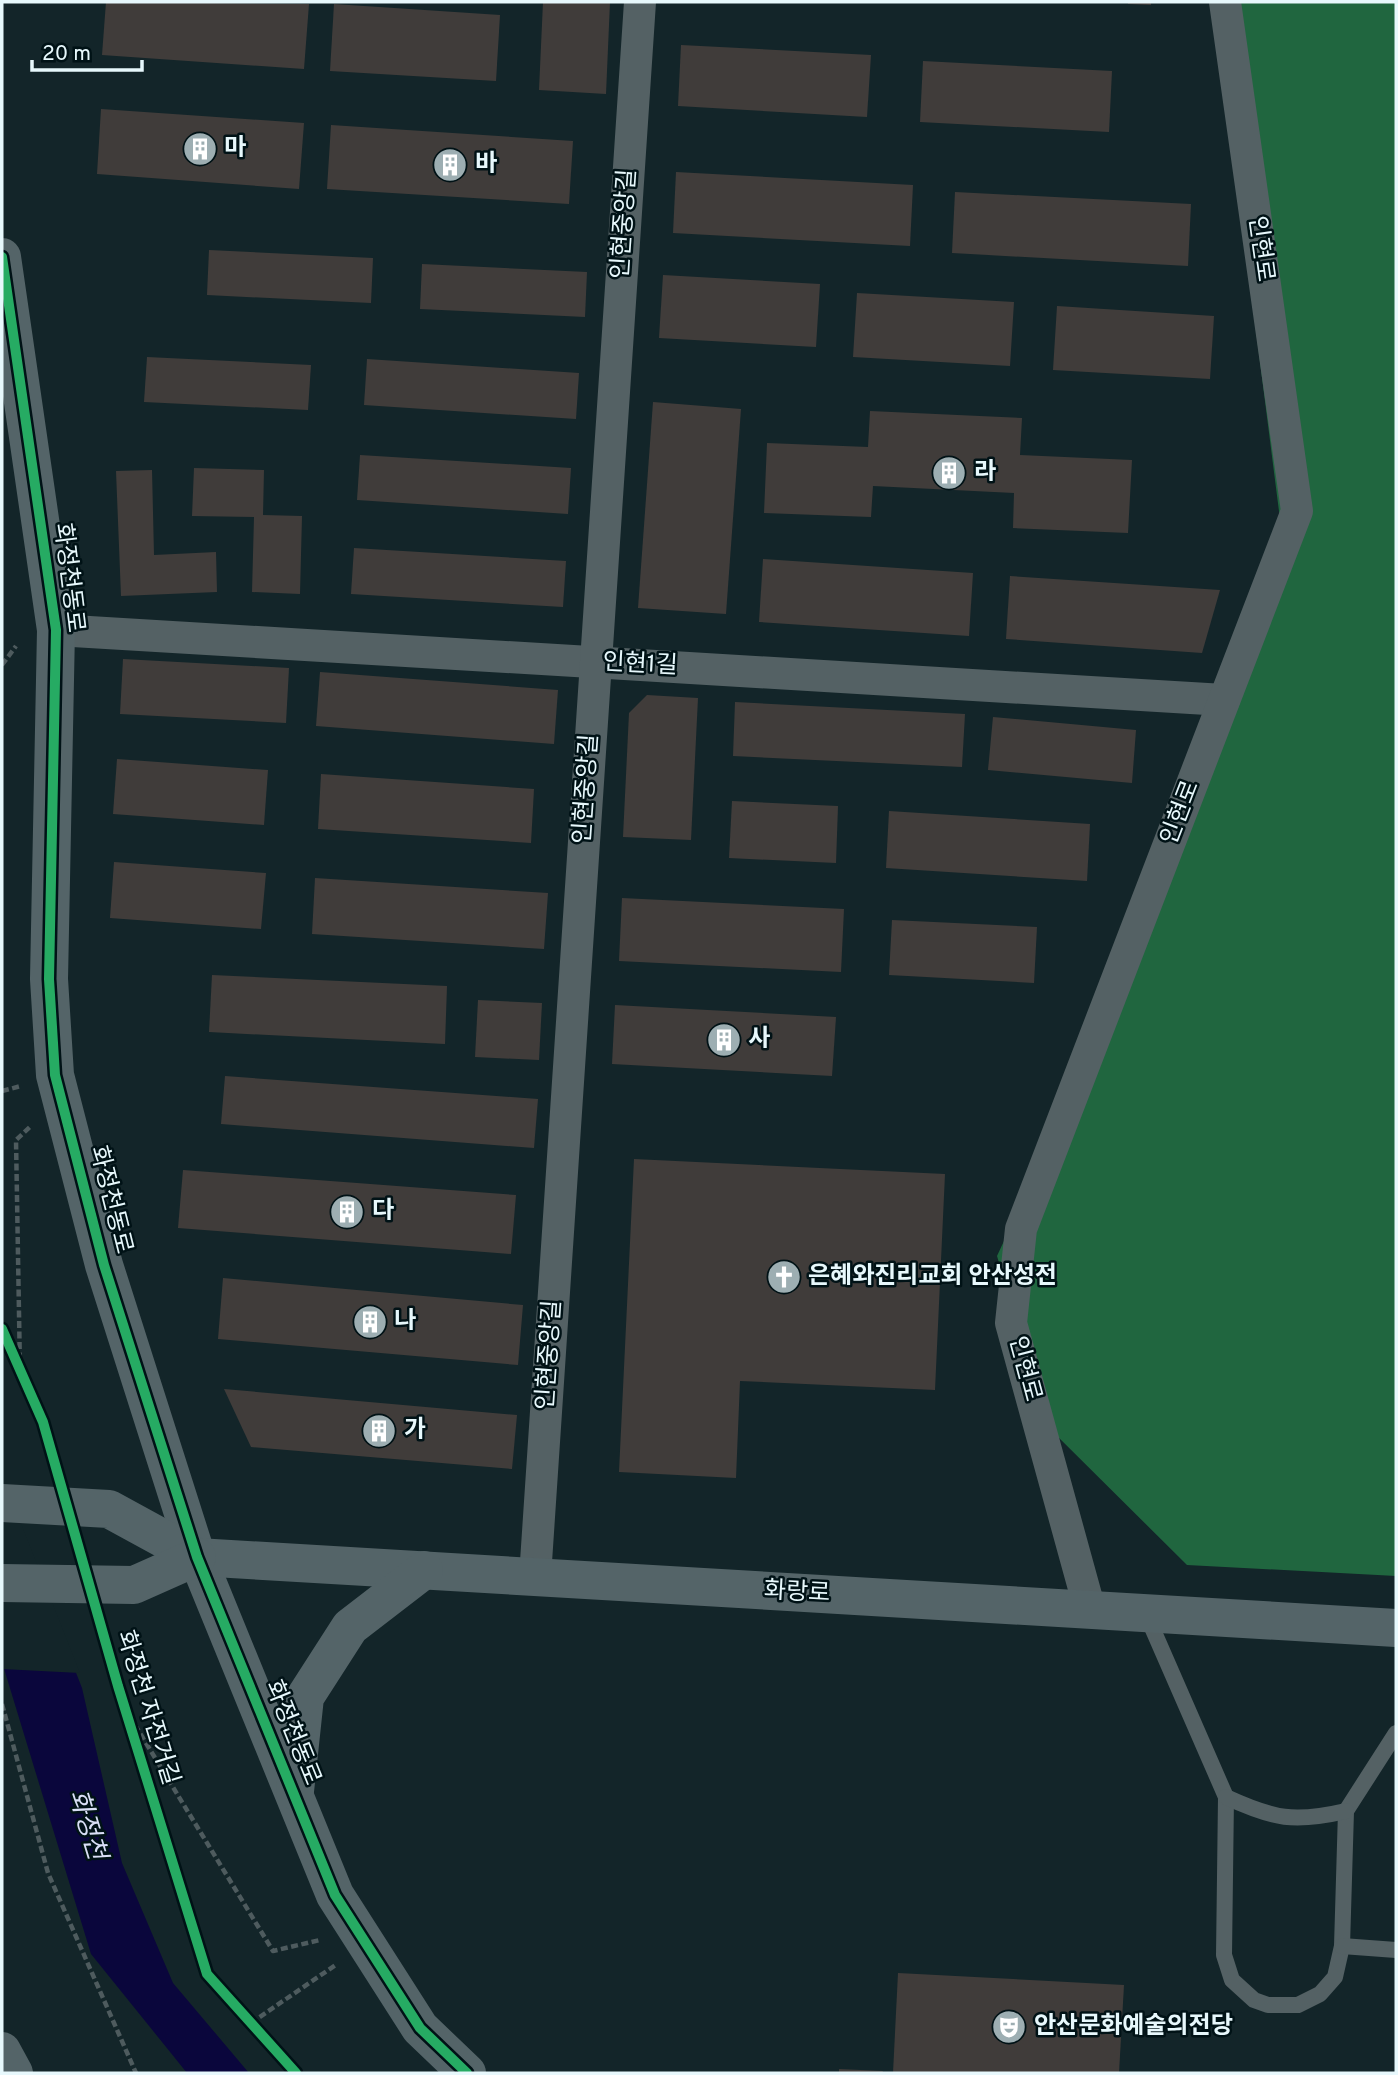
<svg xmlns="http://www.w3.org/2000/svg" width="1398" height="2075" font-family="Overpass,'Noto Sans KR',sans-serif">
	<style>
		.forest { fill: #20663f }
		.water { fill: #0a063c }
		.pier { fill: #132529 }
		.building { fill: #403c3a }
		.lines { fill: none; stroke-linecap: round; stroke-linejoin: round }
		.path { stroke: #4e5b5e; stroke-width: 4.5; stroke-dasharray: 7 3.5; stroke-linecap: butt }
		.lane { stroke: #546164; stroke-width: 16 }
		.street { stroke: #546164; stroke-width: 32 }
		.secondary { stroke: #546468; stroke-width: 38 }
		.cycleway-casing { stroke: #001216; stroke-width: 15 }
		.cycleway { stroke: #26ab63; stroke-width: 10 }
		.labels { text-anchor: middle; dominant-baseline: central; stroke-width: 5; stroke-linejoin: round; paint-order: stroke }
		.poi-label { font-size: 24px; font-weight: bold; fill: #e7f8fc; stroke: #001216; text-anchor: start }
		.street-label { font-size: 24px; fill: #e7f8fc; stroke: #001216 }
		.water-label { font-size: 26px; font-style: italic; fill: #d9dff6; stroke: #001216 }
	</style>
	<rect width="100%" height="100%" fill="#132529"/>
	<path class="forest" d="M1214 2H1396V1576L1187 1565 1048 1427 997 1256 1036 1172 1280 519Z"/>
	<path class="water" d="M2 1484 82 1688 122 1863 173 1983 249 2073H187L91 1954 2 1662Z"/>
	<path class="pier" d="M2 1481 5 1483 80 1673 2 1669Z"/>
	<g class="building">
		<path d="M106 2 309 4 304 69 102 55Z"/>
		<path d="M543 2H610L606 94 539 90Z"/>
		<path d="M1128 2H1151V5L1128 4Z"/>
		<path d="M334 4 500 15 496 81 330 71Z"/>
		<path d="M681 45 871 55 867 117 678 106Z"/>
		<path d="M923 61 1112 71 1109 132 920 122Z"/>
		<path d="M101 109 304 123 299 189 97 174Z"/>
		<path d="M331 125 573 141 569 204 327 189Z"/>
		<path d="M676 172 913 185 910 246 673 233Z"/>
		<path d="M955 192 1191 204 1188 266 952 253Z"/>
		<path d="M209 250 373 258 371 303 207 295Z"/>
		<path d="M422 264 587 272 585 317 420 309Z"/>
		<path d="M663 275 820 284 816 347 659 338Z"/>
		<path d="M857 293 1014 302 1010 366 853 357Z"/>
		<path d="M1057 306 1214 316 1210 379 1053 370Z"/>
		<path d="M147 357 311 365 308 410 144 402Z"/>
		<path d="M367 359 579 373 576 419 364 405Z"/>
		<path d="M653 402 741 409 726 614 638 608Z"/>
		<path d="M870 411 1022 418 1020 455 1132 460 1128 533 1013 528 1014 493 873 486 871 517 764 513 767 443 868 447Z"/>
		<path d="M360 455 571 468 568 514 357 500Z"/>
		<path d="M194 468 264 470 263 515 302 516 300 594 252 592 254 517 192 516Z"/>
		<path d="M152 470 154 555 216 552 217 592 121 596 116 471Z"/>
		<path d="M354 548 566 561 563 607 351 594Z"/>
		<path d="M763 559 973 573 969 636 759 622Z"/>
		<path d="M1010 576 1220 590 1202 653 1006 639Z"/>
		<path d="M123 659 289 668 286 723 120 714Z"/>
		<path d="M320 672 558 690 554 744 316 726Z"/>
		<path d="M647 695 698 698 691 840 623 837 629 713Z"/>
		<path d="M735 702 965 714 962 767 733 756Z"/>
		<path d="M993 717 1136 730 1132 783 988 770Z"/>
		<path d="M117 759 268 770 264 825 113 814Z"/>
		<path d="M321 774 534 789 531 843 318 829Z"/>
		<path d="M732 801 838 806 836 863 729 858Z"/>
		<path d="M889 811 1090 824 1087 881 886 868Z"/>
		<path d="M114 862 266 873 261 929 110 918Z"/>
		<path d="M315 878 548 893 544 949 312 934Z"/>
		<path d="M622 898 844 909 841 972 619 961Z"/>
		<path d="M892 920 1037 927 1034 983 889 975Z"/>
		<path d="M212 975 447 986 445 1044 209 1032Z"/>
		<path d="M478 1000 542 1003 539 1060 475 1057Z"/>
		<path d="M615 1005 836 1017 832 1076 612 1064Z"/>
		<path d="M225 1076 538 1099 534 1148 221 1124Z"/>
		<path d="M634 1159 945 1174 935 1390 740 1381 736 1478 619 1472Z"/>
		<path d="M183 1170 516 1195 511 1254 178 1228Z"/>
		<path d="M223 1278 523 1305 518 1365 218 1339Z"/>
		<path d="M224 1389 517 1415 512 1469 251 1447Z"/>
		<path d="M898 1973 1124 1985 1119 2073H893Z"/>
		<path d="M839 2069 883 2071 882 2073H839Z"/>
	</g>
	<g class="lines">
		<g class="path">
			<path d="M2 665 16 646"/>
			<path d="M2 1091 21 1086"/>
			<path d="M20 1370 16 1140 31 1126"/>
			<path d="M2 1704 48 1873 136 2073"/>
			<path d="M124 1707 273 1951 320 1940"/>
			<path d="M251 2023 337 1964"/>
		</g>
		<g class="lane">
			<path d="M1147 1616 1226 1797 1224 1955 1232 1980 1254 2000 1268 2005H1298L1320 1994 1335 1977 1342 1946 1346 1811 1396 1733"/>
			<path d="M1226 1797C1274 1819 1294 1823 1346 1811"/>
			<path d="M1342 1946 1396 1950"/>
		</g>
		<g class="street">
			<path d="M56 630 1224 700"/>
			<path d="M535 1577 640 2"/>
			<path d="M1090 1610 1011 1323 1021 1229 1297 511 1225 2"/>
		</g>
		<g class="secondary">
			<path d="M2 257 56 630 49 979 55 1075 104 1265 197 1557 335 1895 420 2028 467 2073"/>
			<path d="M2 1503 109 1509 197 1557 1396 1628"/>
			<path d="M2 1583 134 1585 197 1557"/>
			<path d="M295 1791 305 1697 350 1627 424 1570"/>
			<path d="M2 2051 14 2073"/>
		</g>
		<g class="cycleway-casing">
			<g id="cycleway">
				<path d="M2 257 56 630 49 979 55 1075 104 1265 197 1557 335 1895 420 2028 467 2073"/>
				<path d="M2 1329 43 1422 118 1686 207 1974 296 2073"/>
			</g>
		</g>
		<use href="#cycleway" class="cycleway"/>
	</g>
	<defs>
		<g id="building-disc" transform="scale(1.75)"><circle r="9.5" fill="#9daeb2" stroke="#001216"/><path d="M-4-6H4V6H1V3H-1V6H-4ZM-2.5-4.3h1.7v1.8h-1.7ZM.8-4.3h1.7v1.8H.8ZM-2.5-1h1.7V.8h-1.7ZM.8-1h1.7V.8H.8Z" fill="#fff"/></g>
		<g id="church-disc" transform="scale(1.75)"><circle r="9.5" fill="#9daeb2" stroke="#001216"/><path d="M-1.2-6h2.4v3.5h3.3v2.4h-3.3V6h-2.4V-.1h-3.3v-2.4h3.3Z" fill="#fff"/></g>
		<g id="theatre-disc" transform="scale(1.75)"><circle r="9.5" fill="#9daeb2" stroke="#001216"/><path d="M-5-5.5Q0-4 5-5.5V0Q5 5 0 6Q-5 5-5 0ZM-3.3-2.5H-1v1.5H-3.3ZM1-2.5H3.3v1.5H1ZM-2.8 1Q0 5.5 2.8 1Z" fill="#fff"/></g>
	</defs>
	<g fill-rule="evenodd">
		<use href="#building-disc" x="200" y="149"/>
		<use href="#building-disc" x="450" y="165"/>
		<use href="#building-disc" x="949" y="473"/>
		<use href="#building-disc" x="724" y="1040"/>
		<use href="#building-disc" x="347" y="1212"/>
		<use href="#church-disc" x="784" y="1277"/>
		<use href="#building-disc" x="370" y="1322"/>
		<use href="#building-disc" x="379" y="1431"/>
		<use href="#theatre-disc" x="1009" y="2027"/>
	</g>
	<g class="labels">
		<g class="poi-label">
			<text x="224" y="149">마</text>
			<text x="475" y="165">바</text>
			<text x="974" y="473">라</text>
			<text x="748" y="1040">사</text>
			<text x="372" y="1212">다</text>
			<text x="808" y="1277">은혜와진리교회 안산성전</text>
			<text x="394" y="1322">나</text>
			<text x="404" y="1431">가</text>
			<text x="1034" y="2027">안산문화예술의전당</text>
		</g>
		<g class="street-label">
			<text transform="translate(625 224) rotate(-86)">인현중앙길</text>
			<text transform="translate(1260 249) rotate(82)">인현로</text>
			<text transform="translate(68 578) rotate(83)">화정천동로</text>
			<text transform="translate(640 665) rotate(3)">인현1길</text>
			<text transform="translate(587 789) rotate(-86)">인현중앙길</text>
			<text transform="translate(1181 813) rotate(-69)">인현로</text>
			<text transform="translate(110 1200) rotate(76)">화정천동로</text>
			<text transform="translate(550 1355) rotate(-86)">인현중앙길</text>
			<text transform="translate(1024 1369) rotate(75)">인현로</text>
			<text transform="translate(797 1593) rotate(3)">화랑로</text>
			<text transform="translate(147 1708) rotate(73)">화정천 자전거길</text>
			<text transform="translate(292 1733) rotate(68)">화정천동로</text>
		</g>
		<g class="water-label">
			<text transform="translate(86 1825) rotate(73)">화정천</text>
		</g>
	</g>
	<rect width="1398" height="2075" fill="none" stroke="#e7f8fc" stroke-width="7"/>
	<path d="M32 60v10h110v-10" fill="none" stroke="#e7f8fc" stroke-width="3.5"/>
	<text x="42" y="60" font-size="21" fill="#e7f8fc" stroke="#001216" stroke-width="5" paint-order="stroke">20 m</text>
</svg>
